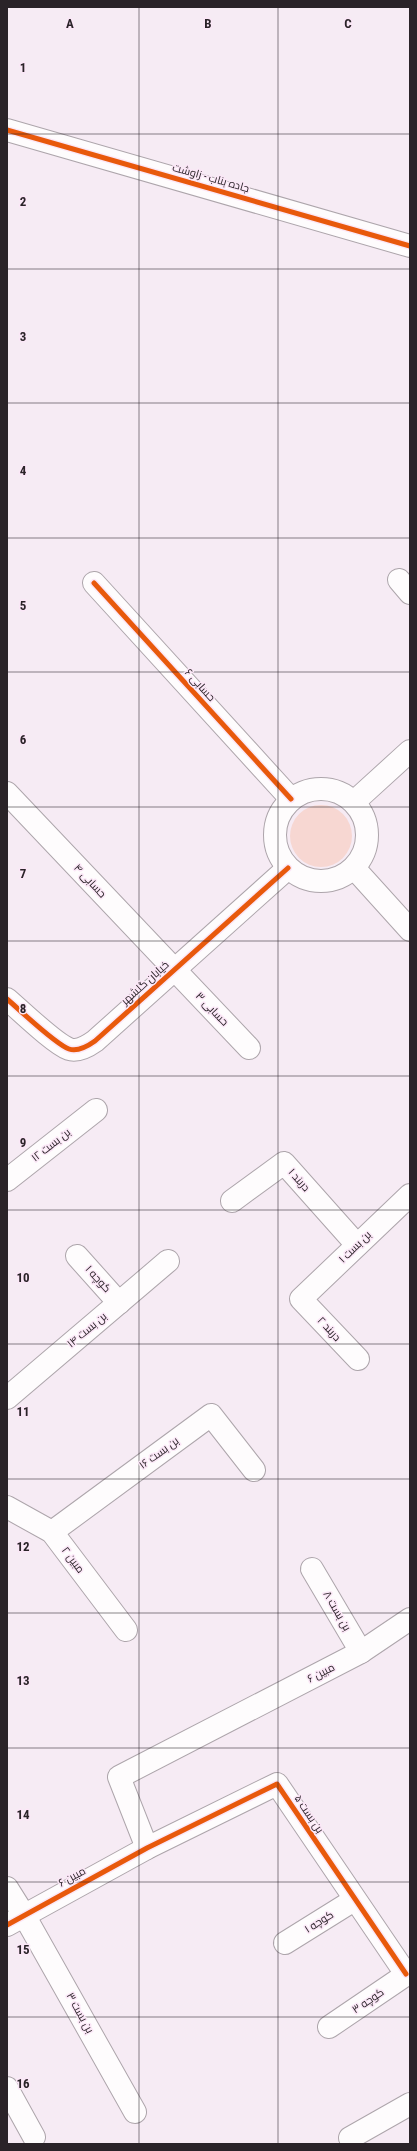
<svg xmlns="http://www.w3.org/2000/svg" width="417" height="2151" font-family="'Roboto Condensed',Cairo,sans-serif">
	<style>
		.green { fill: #f7d7d2 }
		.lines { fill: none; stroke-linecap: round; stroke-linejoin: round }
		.minor-casing { stroke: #ada5ab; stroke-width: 24 }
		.tertiary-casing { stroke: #ada5ab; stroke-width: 24 }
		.minor { stroke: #fefcfd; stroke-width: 22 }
		.tertiary { stroke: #fefcfd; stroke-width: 22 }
		.cycleway-casing { stroke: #fbe7f7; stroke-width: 8 }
		.cycleway { stroke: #e8590c; stroke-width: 5 }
		.grid { fill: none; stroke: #2a2328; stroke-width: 1; stroke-opacity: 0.55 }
		.labels { text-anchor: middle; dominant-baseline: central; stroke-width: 3; stroke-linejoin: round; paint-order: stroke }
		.street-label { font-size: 11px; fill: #2a2328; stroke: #fbe7f7 }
		.grid-label { font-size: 13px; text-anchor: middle; font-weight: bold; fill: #2a2328; stroke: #fbe7f7; stroke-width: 3; stroke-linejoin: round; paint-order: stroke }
	</style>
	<rect width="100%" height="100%" fill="#f6ebf4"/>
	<circle class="green" cx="321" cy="836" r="31"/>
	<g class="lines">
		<g class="minor-casing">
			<g id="minor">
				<path d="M399 580 410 593"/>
				<path d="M94 583 291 799"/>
				<path d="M7 793 249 1048"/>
				<path d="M354 802 410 751"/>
				<path d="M7 1180 96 1110"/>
				<path d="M232 1201 284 1163 357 1245"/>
				<path d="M77 1256 119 1303"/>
				<path d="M358 1359 301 1299 410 1195"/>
				<path d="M7 1398 168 1261"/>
				<path d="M7 1507 52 1532 126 1630"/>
				<path d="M52 1532 211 1415 254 1470"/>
				<path d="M312 1569 361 1652"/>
				<path d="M147 1848 119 1777 361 1652 410 1619"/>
				<path d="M7 1888 24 1915 135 2112"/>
				<path d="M7 1925 147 1848 277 1784 406 1974"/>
				<path d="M285 1943 354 1900"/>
				<path d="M329 2027 410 1972"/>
				<path d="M7 2088 34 2137"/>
				<path d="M350 2138 410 2104"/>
			</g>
		</g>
		<g class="tertiary-casing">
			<g id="tertiary">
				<path d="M7 130 410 246"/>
				<circle cx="321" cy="835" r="46"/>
				<path d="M354 868 410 930"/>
				<path d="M7 999C21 1011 55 1044 69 1049 78 1052 88 1046 95 1041L288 868"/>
			</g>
		</g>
		<use href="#minor" class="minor"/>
		<use href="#tertiary" class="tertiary"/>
		<g class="cycleway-casing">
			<g id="cycleway">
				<path d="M7 130 410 246"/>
				<path d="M94 583 291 799"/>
				<path d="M7 999C21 1011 55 1044 69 1049 78 1052 88 1046 95 1041L288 868"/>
				<path d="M7 1925 147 1848 277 1784 406 1974"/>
			</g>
		</g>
		<use href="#cycleway" class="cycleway"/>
	</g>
	<path class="grid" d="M139 7V2144M278 7V2144M7 134H410M7 269H410M7 403H410M7 538H410M7 672H410M7 807H410M7 941H410M7 1076H410M7 1210H410M7 1344H410M7 1479H410M7 1613H410M7 1748H410M7 1882H410M7 2017H410"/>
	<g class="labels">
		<g class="street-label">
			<text transform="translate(211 178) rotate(16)">جاده بناب - زاوشت</text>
			<text transform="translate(200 685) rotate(48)">حسابی ۶</text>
			<text transform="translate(90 881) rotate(47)">حسابی ۴</text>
			<text transform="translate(145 983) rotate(-42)">خیابان گلشهر</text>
			<text transform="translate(212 1009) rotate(46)">حسابی ۳</text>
			<text transform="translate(51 1145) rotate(-38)">بن بست ۱۲</text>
			<text transform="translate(299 1180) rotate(48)">دربند ۱</text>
			<text transform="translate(355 1247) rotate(-44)">بن بست ۱</text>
			<text transform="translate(98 1279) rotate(48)">کوچه ۱</text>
			<text transform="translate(329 1329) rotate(47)">دربند ۲</text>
			<text transform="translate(87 1330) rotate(-40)">بن بست ۱۴</text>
			<text transform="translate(159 1453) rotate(-36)">بن بست ۱۶</text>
			<text transform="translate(73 1560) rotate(53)">مبین ۲</text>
			<text transform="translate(337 1611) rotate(60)">بن بست ۸</text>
			<text transform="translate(321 1673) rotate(-27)">مبین ۶</text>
			<text transform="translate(309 1814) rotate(56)">بن بست ۵</text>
			<text transform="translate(72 1877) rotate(-29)">مبین ۶</text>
			<text transform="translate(319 1922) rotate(-32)">کوچه ۱</text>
			<text transform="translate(368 2001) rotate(-34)">کوچه ۳</text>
			<text transform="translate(80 2013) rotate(61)">بن بست ۳</text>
		</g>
	</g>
	<g class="grid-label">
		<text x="70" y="28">A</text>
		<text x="208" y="28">B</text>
		<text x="348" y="28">C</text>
		<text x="23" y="72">1</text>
		<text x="23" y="206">2</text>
		<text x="23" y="341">3</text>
		<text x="23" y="475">4</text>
		<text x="23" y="610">5</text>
		<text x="23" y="744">6</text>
		<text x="23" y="878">7</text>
		<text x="23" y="1013">8</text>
		<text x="23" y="1147">9</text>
		<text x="23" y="1282">10</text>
		<text x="23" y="1416">11</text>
		<text x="23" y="1551">12</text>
		<text x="23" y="1685">13</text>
		<text x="23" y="1819">14</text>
		<text x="23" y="1954">15</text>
		<text x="23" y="2088">16</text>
	</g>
	<rect width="417" height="2151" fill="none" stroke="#2a2328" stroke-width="16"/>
</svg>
